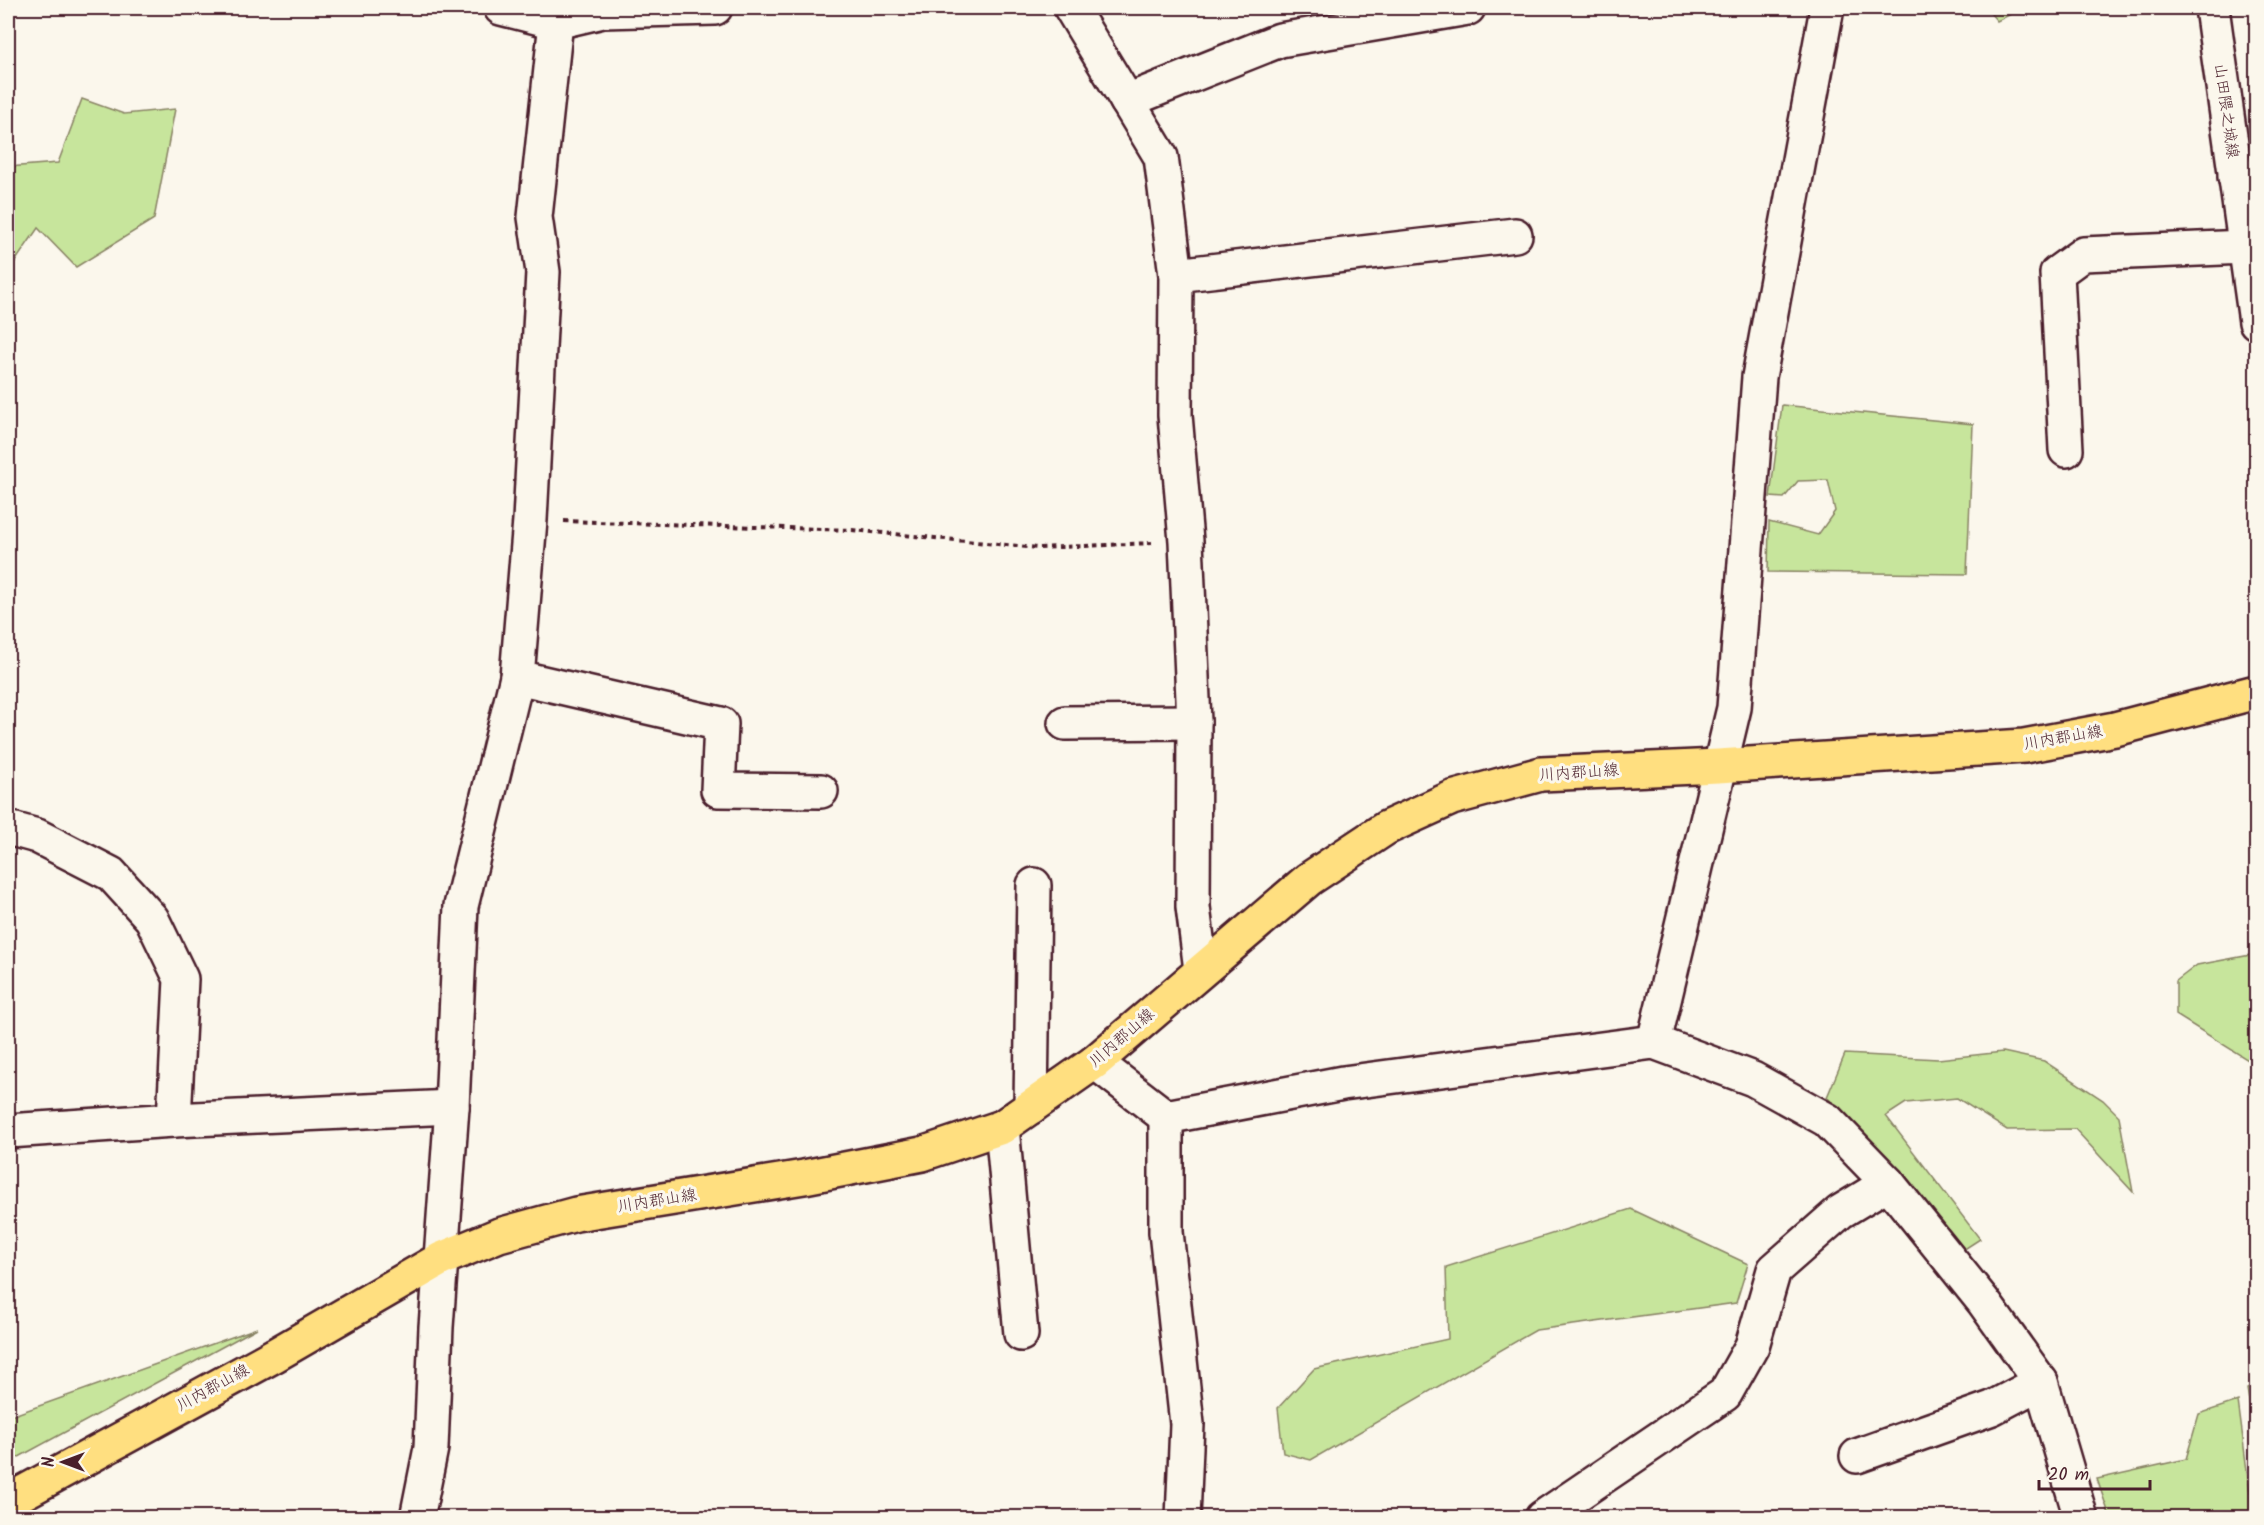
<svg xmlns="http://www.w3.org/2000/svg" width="2264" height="1525" font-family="Kalam,'Klee One',sans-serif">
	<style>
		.green { fill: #c7e59c; stroke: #888264; stroke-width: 1.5 }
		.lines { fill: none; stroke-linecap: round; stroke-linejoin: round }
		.street-casing { stroke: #4a1f2b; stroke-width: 38 }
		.secondary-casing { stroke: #4a1f2b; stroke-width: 38 }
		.primary-casing { stroke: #4a1f2b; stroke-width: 38 }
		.path { stroke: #4a1f2b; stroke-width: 4; stroke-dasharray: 4.5 4.5; stroke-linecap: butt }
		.street { stroke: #fbf7ec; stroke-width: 33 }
		.secondary { stroke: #fbf7ec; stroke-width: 33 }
		.primary { stroke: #ffdf80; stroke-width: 33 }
		.labels { text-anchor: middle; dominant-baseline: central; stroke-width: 6; stroke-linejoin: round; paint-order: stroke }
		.street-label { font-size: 16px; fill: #4a1f2b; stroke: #fbf7ec }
	</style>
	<rect width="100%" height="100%" fill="#fbf7ec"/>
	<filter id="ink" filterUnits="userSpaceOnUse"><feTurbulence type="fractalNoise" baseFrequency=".0167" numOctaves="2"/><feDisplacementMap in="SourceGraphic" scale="12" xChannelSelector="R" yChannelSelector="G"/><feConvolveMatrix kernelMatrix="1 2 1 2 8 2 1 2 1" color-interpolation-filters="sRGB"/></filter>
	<g filter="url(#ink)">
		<g class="green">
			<path d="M1986 8H2023L1997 21Z"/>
			<path d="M82 99 124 114 175 109 154 219 76 267 38 228 8 272V167L58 163Z"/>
			<path d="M1782 405 1973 424 1967 574 1768 572 1769 522 1818 535 1835 511 1828 480 1798 481 1784 498 1770 497Z"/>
			<path d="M2256 954V1065L2176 1015V981L2197 965Z"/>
			<path d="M2003 1052 2044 1061 2103 1100 2119 1116 2133 1192 2075 1129 2007 1130 1957 1098 1906 1103 1886 1116 1980 1239 1963 1250 1827 1097 1845 1054 1938 1059Z"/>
			<path d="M1631 1209 1748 1264 1736 1303 1536 1330 1311 1460 1283 1453 1278 1408 1314 1369 1448 1339 1446 1267Z"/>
			<path d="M257 1328 8 1463V1417Z"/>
			<path d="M2256 1386V1444L2247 1389Z"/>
			<path d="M2238 1401 2253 1517H2200L2198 1512 2179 1517H2110L2097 1479 2186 1459 2199 1414Z"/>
		</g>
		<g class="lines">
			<g class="street-casing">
				<g id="street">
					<path d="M501 8 556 22 603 11 715 8"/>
					<path d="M1071 8 1161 157 1176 275 1175 415 1186 541 1194 722 1193 907 1201 970"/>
					<path d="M1127 101 1280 40 1468 8"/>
					<path d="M2235 177H2256"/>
					<path d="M1176 275 1515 235"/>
					<path d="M2066 450 2057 273 2083 254 2245 247"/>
					<path d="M517 677 721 724 718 790 821 791"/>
					<path d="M1065 723 1194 722"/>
					<path d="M8 828 37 836 111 874 152 919 181 979 174 1120 452 1107"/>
					<path d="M1654 1042 1734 708 1759 377 1827 8"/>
					<path d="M1095 1062 1166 1117 1343 1083 1654 1042 1753 1079 1827 1120 1888 1183 1983 1301 2041 1382 2081 1518"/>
					<path d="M1031 1107 1034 885"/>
					<path d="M1166 1117V1232L1187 1424 1183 1518"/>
					<path d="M1002 1127 1021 1334"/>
					<path d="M8 1131 174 1120"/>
					<path d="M1857 1456 1992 1408 2041 1382"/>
					<path d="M417 1518 431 1448 436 1327 452 1107 461 906 517 677 530 520 543 272 535 217 556 22"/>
					<path d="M1542 1518 1725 1394 1752 1346 1774 1270 1840 1212 1888 1183"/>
				</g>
			</g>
			<g class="secondary-casing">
				<path id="secondary" d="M2212 8 2256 322"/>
			</g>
			<g class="primary-casing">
				<path id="primary" d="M8 1501 275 1355 441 1259 499 1235 576 1214 804 1177 922 1154 1002 1127 1095 1062 1309 879 1386 828 1452 798 1541 774 1718 766 2024 746 2115 729 2256 692"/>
			</g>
			<path class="path" d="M564 521 852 530 1038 548 1152 543"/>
			<use href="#street" class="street"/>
			<use href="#secondary" class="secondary"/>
			<use href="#primary" class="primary"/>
		</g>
	</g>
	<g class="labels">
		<g class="street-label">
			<text transform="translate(2226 111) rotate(82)">山田隈之城線</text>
			<text transform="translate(2063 738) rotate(-10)">川内郡山線</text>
			<text transform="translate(1579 773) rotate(-4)">川内郡山線</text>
			<text transform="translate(1122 1038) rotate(-41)">川内郡山線</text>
			<text transform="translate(657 1201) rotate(-9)">川内郡山線</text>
			<text transform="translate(213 1388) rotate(-29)">川内郡山線</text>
		</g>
	</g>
	<rect width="2264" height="1525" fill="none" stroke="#fbf7ec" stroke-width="30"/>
	<rect x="15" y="15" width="2234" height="1495" fill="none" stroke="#4a1f2b" stroke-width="2" filter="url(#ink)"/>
	<g transform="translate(63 1462) rotate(270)" stroke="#fbf7ec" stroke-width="4.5" paint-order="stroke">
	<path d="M0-4.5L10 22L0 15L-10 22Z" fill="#4a1f2b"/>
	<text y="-9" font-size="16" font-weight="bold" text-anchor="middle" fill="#4a1f2b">N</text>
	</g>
	<path d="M2039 1480v9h111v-9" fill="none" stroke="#4a1f2b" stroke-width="3"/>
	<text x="2048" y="1480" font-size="18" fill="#4a1f2b" stroke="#fbf7ec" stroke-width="4.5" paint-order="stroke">20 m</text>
</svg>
